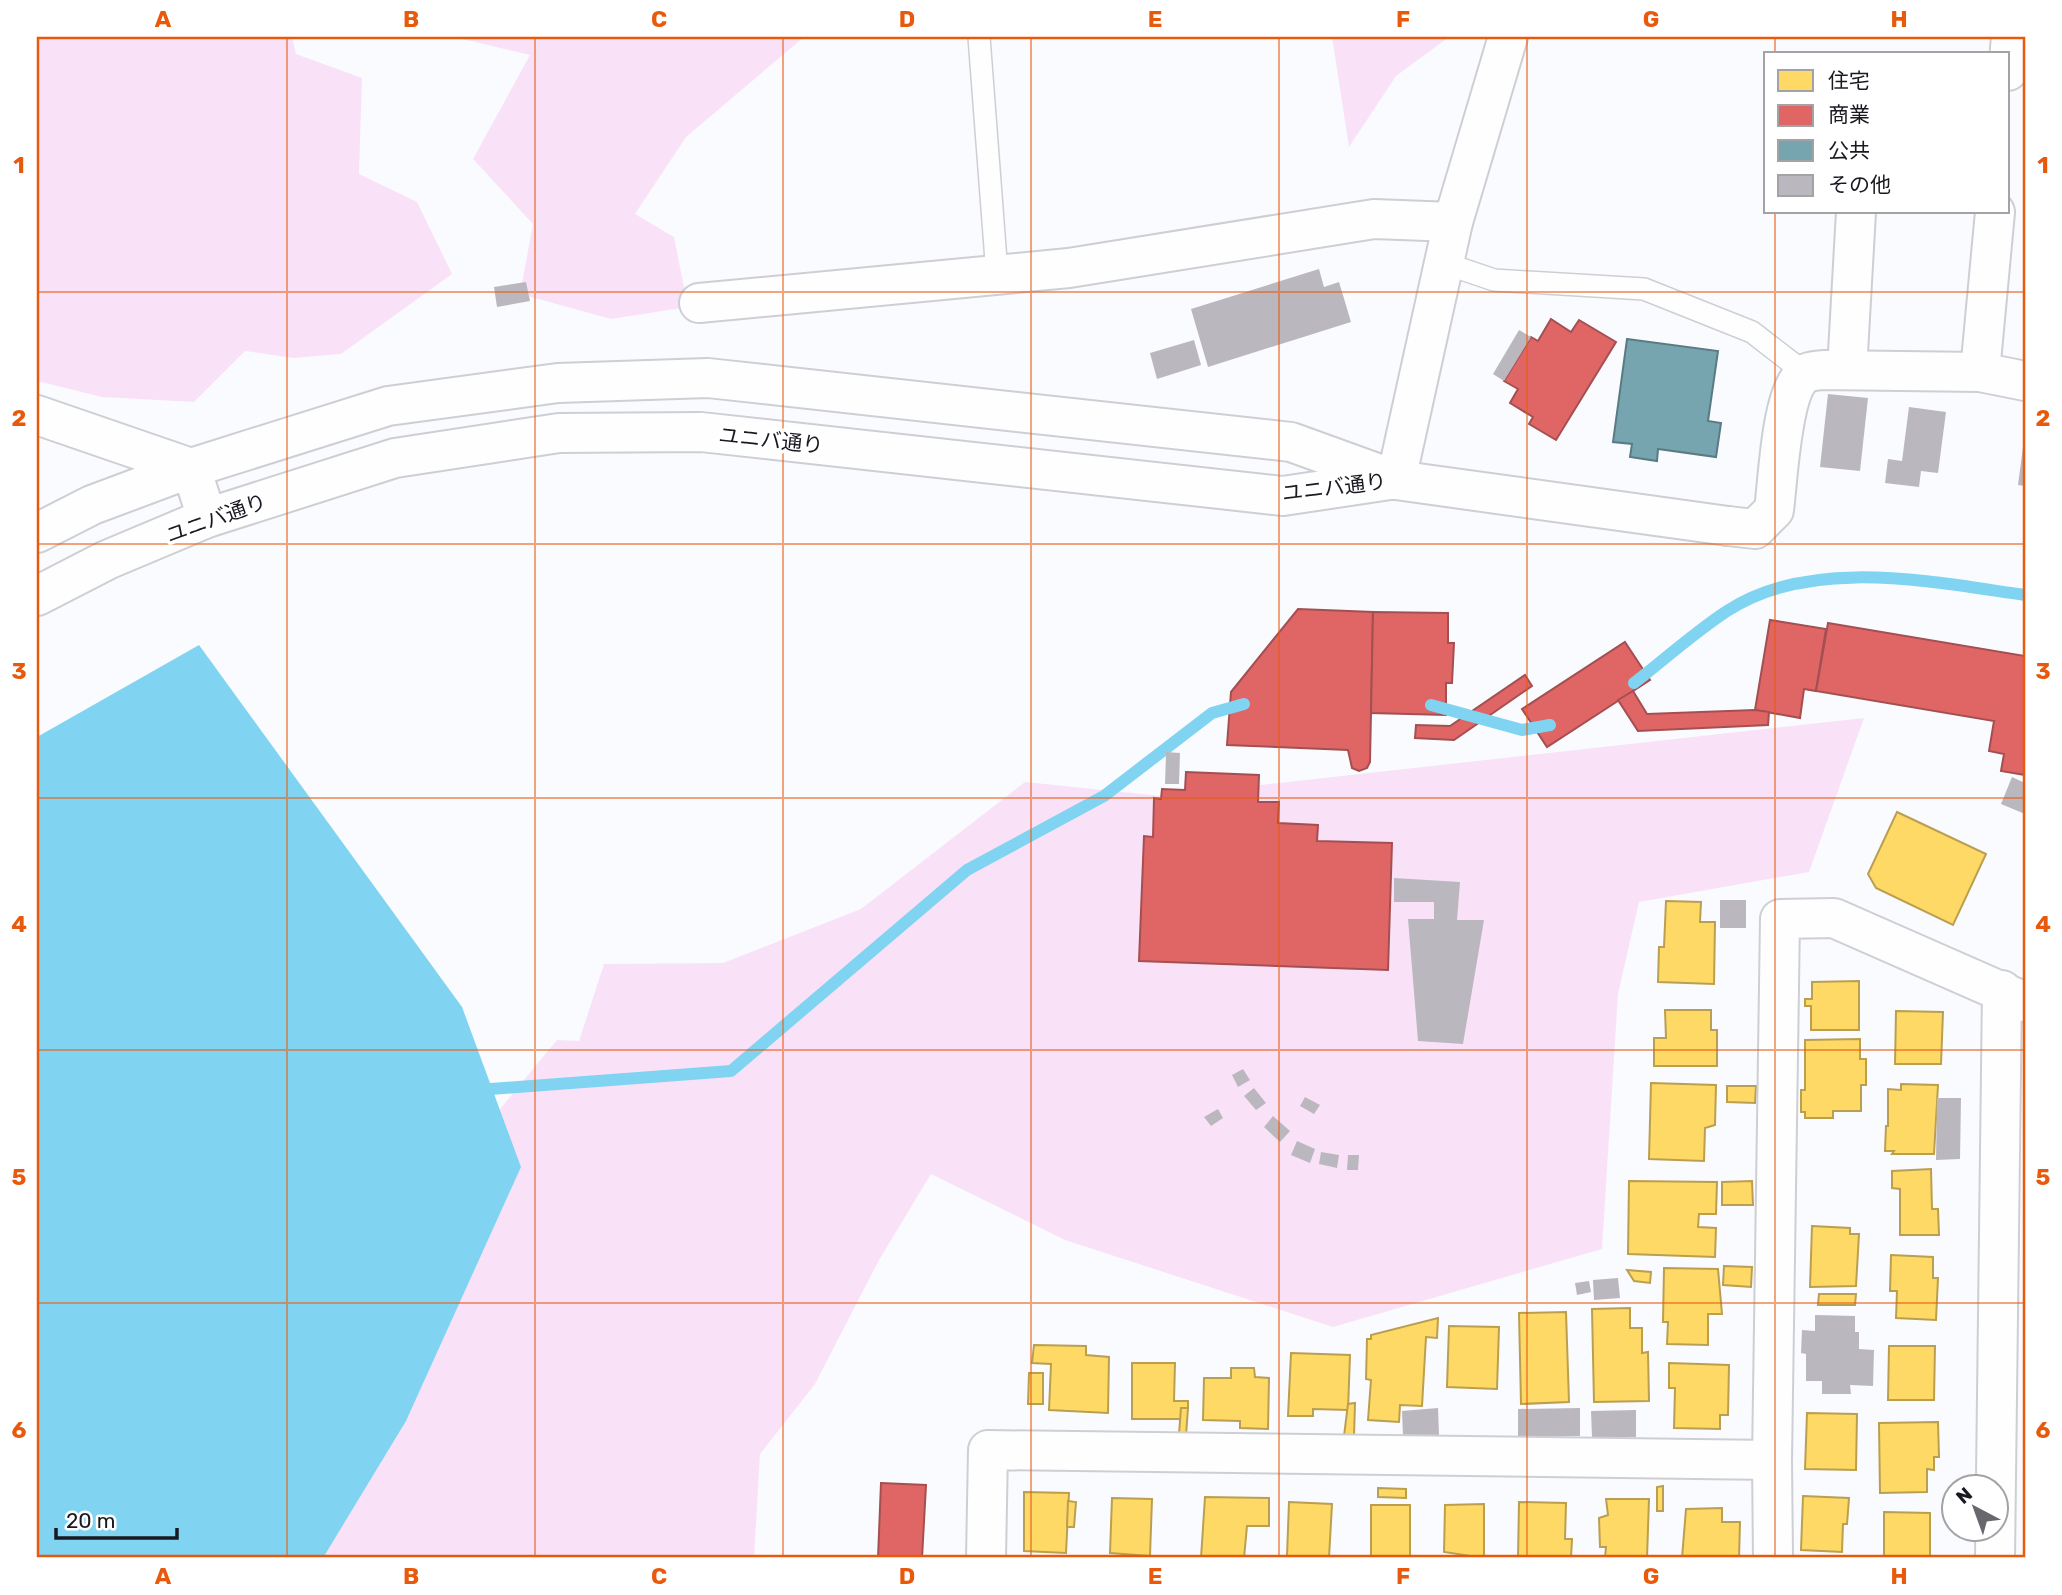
<svg xmlns="http://www.w3.org/2000/svg" width="2062" height="1595" font-family="Rubik,'Noto Sans JP',sans-serif">
	<style>
		.green { fill: #f9e2f8 }
		.water { fill: #80d4f2 }
		.homes { fill: #ffd966; stroke: #ba9f51; stroke-width: 2 }
		.shops { fill: #e06666; stroke: #a44f51; stroke-width: 2 }
		.public { fill: #76a5af; stroke: #5a7b84; stroke-width: 2 }
		.lines { fill: none; stroke-linecap: round; stroke-linejoin: round }
		.stream { stroke: #80d4f2; stroke-width: 12 }
		.building { fill: #bab8be }
		.service-casing { stroke: #cdcfd5; stroke-width: 24 }
		.minor-casing { stroke: #cdcfd5; stroke-width: 42 }
		.tertiary-casing { stroke: #cdcfd5; stroke-width: 42 }
		.service { stroke: #fefeff; stroke-width: 21 }
		.minor { stroke: #fefeff; stroke-width: 38 }
		.tertiary { stroke: #fefeff; stroke-width: 38 }
		.grid { fill: none; stroke: #e8590c; stroke-width: 2; stroke-opacity: 0.55 }
		.labels { text-anchor: middle; dominant-baseline: central; stroke-width: 7; stroke-linejoin: round; paint-order: stroke }
		.street-label { font-size: 21px; fill: #181921; stroke: #fff }
		.neatline { fill: none; stroke: #e8590c; stroke-width: 2.5 }
		.grid-label { font-size: 23px; text-anchor: middle; font-weight: bold; fill: #e8590c }
	</style>
	<rect width="100%" height="100%" fill="#fafbfe"/>
	<g class="green">
		<path d="M40 37H292L296 54 362 78 359 174 417 202 452 274 341 354 293 358 245 351 194 402 102 397 37 381V47Z"/>
		<path d="M454 37H804L686 137 635 214 674 237 688 307 611 319 520 294 533 224 473 159 530 55Z"/>
		<path d="M1332 37H1449L1396 76 1349 147Z"/>
		<path d="M1864 718 1809 872 1639 902 1618 994 1602 1249 1333 1327 1065 1240 931 1174 879 1260 815 1384 760 1454 754 1558H320L481 1132 557 1040 579 1041 604 964 723 963 861 909 1025 782 1161 796Z"/>
	</g>
	<path class="water" d="M199 645 462 1007 521 1167 406 1421 323 1558H37V737Z"/>
	<g class="homes">
		<path d="M1897 812 1986 854 1953 925 1876 888 1868 874Z"/>
		<path d="M1666 901 1701 902 1700 922H1715L1714 984 1658 982 1659 947H1664Z"/>
		<path d="M1859 981V1030H1811V1006H1805V999H1812V982Z"/>
		<path d="M1665 1010H1711V1030H1717V1066H1654V1038H1666Z"/>
		<path d="M1896 1011 1943 1012 1941 1064H1895Z"/>
		<path d="M1860 1039V1059H1866V1085H1861V1111H1833V1118H1805V1112H1801V1090H1805V1040Z"/>
		<path d="M1651 1083 1716 1085 1715 1125 1705 1128 1704 1161 1649 1159Z"/>
		<path d="M1901 1084 1938 1085 1934 1154H1892L1894 1151H1885L1886 1126H1888V1089L1901 1090Z"/>
		<path d="M1727 1086H1756L1755 1103 1727 1102Z"/>
		<path d="M1931 1169 1932 1209H1938L1939 1235H1900V1189L1892 1188V1171Z"/>
		<path d="M1629 1181 1717 1182 1716 1214H1699L1698 1227 1716 1228 1715 1257 1628 1254Z"/>
		<path d="M1752 1181 1753 1205H1722V1182Z"/>
		<path d="M1812 1226 1850 1228V1234H1859L1856 1286 1810 1287Z"/>
		<path d="M1891 1255 1933 1257V1278H1938L1936 1320 1896 1318 1897 1291H1890Z"/>
		<path d="M1724 1266 1752 1267 1751 1287 1723 1285Z"/>
		<path d="M1664 1268 1718 1269 1722 1314H1708V1345L1667 1344 1668 1322H1663Z"/>
		<path d="M1627 1270 1651 1272 1650 1283 1634 1281Z"/>
		<path d="M1819 1294H1856L1855 1305H1818Z"/>
		<path d="M1630 1308V1328H1642V1353L1648 1352 1649 1401 1594 1402 1592 1309Z"/>
		<path d="M1566 1312 1569 1402 1521 1404 1519 1313Z"/>
		<path d="M1438 1318 1437 1338 1426 1337 1422 1406 1400 1405 1399 1422 1368 1420 1371 1380 1366 1379 1367 1339H1371V1335Z"/>
		<path d="M1449 1326 1499 1327 1497 1389 1447 1387Z"/>
		<path d="M1034 1345 1086 1346V1355L1109 1357 1108 1413 1049 1410 1051 1364 1032 1363Z"/>
		<path d="M1889 1346H1935L1934 1400H1888Z"/>
		<path d="M1291 1353 1350 1355 1348 1410 1313 1409V1416H1288Z"/>
		<path d="M1132 1363H1175L1174 1401H1188V1408H1181V1419H1132Z"/>
		<path d="M1669 1363 1729 1365 1728 1415H1720V1429L1674 1428 1675 1388H1669Z"/>
		<path d="M1231 1368H1254L1255 1377 1269 1378 1268 1429 1240 1428V1421L1203 1420 1204 1378H1231Z"/>
		<path d="M1029 1373H1043V1404H1028Z"/>
		<path d="M1355 1403 1354 1437 1344 1436 1348 1404Z"/>
		<path d="M1181 1408H1188L1186 1435 1179 1434Z"/>
		<path d="M1807 1413 1857 1414 1856 1470 1805 1469Z"/>
		<path d="M1938 1422 1939 1457H1934V1470L1927 1469V1492L1880 1493 1879 1423Z"/>
		<path d="M1663 1486V1511H1657V1487Z"/>
		<path d="M1378 1488 1406 1489V1498L1378 1497Z"/>
		<path d="M1024 1492 1069 1493 1066 1553 1024 1551Z"/>
		<path d="M1803 1496 1849 1498 1847 1524H1843L1842 1552 1801 1550Z"/>
		<path d="M1205 1497 1269 1498V1526H1247L1244 1558H1201Z"/>
		<path d="M1112 1498 1152 1499 1150 1556 1110 1553Z"/>
		<path d="M1606 1499H1649L1647 1558H1605L1606 1547H1600L1599 1518 1608 1515Z"/>
		<path d="M1068 1501 1076 1502 1074 1527H1067Z"/>
		<path d="M1289 1502 1332 1504 1329 1558 1287 1556Z"/>
		<path d="M1519 1502 1566 1503 1565 1539H1572L1571 1558H1518Z"/>
		<path d="M1484 1504V1558L1444 1552 1445 1505Z"/>
		<rect x="1371" y="1505" width="39" height="53"/>
		<path d="M1722 1508V1522H1740L1739 1558H1682L1686 1509Z"/>
		<path d="M1884 1512 1930 1513V1558H1884Z"/>
	</g>
	<g class="shops">
		<path d="M1551 319 1571 332 1579 320 1616 342 1556 440 1529 424 1533 417 1510 403 1518 389 1504 381 1531 337 1538 341Z"/>
		<path d="M1298 609 1373 612 1370 762 1367 768 1359 771 1352 768 1348 750 1227 745 1231 692Z"/>
		<path d="M1373 612 1448 613V643H1454L1452 683H1446V715L1371 713Z"/>
		<path d="M1770 620 1826 629 1816 691 1804 689 1800 718 1755 710Z"/>
		<path d="M1828 623 2025 656V775L2001 771 2004 754 1989 751 1994 721 1816 691Z"/>
		<path d="M1625 642 1650 680 1547 747 1522 709Z"/>
		<path d="M1525 675 1532 686 1454 740 1415 738 1416 725 1450 726Z"/>
		<path d="M1633 691 1647 714 1755 710 1769 712 1768 725 1638 731 1618 700Z"/>
		<path d="M1186 772 1259 775 1258 802H1279L1278 823 1318 825 1317 841 1392 843 1388 970 1139 961 1144 836 1153 837 1154 798 1161 799 1162 789 1185 790Z"/>
		<path d="M881 1483 926 1485 922 1558H878Z"/>
	</g>
	<path class="public" d="M1627 339 1718 351 1708 421 1721 423 1716 457 1658 449 1657 461 1630 457 1632 444 1613 442Z"/>
	<g class="lines">
		<g class="stream">
			<path d="M1634 683C1665 659 1695 632 1727 611 1811 556 1932 582 2025 595"/>
			<path d="M1431 705 1522 730 1550 725"/>
			<path d="M478 1090 731 1071 967 870 1104 796 1212 713 1244 704"/>
		</g>
	</g>
	<g class="building">
		<path d="M1319 269 1324 287 1339 282 1351 322 1208 367 1191 309Z"/>
		<path d="M526 282 530 301 497 307 494 287Z"/>
		<path d="M1519 330 1531 337 1504 381 1493 374Z"/>
		<path d="M1194 340 1201 365 1157 379 1150 353Z"/>
		<path d="M1828 394 1868 398 1860 471 1820 467Z"/>
		<path d="M1909 407 1946 412 1938 473 1921 471 1919 487 1885 483 1888 459 1902 461Z"/>
		<path d="M2024 439H2025V486L2018 485Z"/>
		<path d="M1166 752 1180 753 1179 784H1165Z"/>
		<path d="M2012 777 2025 783V814L2001 804Z"/>
		<path d="M1394 878 1460 882 1457 920H1484L1463 1044 1418 1041 1408 919H1434V902H1394Z"/>
		<rect x="1720" y="900" width="26" height="28"/>
		<path d="M1243 1069 1250 1080 1238 1087 1232 1075Z"/>
		<path d="M1254 1088 1266 1103 1256 1110 1244 1096Z"/>
		<path d="M1305 1097 1320 1105 1314 1114 1300 1106Z"/>
		<path d="M1937 1098H1961L1960 1159 1936 1160Z"/>
		<path d="M1218 1109 1223 1118 1211 1126 1204 1117Z"/>
		<path d="M1273 1116 1290 1131 1280 1142 1264 1127Z"/>
		<path d="M1297 1141 1315 1149 1310 1163 1291 1155Z"/>
		<path d="M1321 1152 1339 1155 1337 1168 1319 1164Z"/>
		<path d="M1348 1155H1359L1358 1170H1347Z"/>
		<path d="M1618 1278 1620 1298 1594 1300 1593 1280Z"/>
		<path d="M1589 1281 1591 1292 1577 1295 1575 1283Z"/>
		<path d="M1815 1315 1855 1316V1332H1859V1349L1874 1350 1873 1386 1850 1385 1851 1394H1822V1381H1806V1354L1801 1353 1802 1330 1815 1331Z"/>
		<path d="M1438 1408 1439 1435 1403 1436 1402 1411Z"/>
		<path d="M1580 1408V1436L1518 1437V1409Z"/>
		<path d="M1636 1410V1437H1592L1591 1411Z"/>
	</g>
	<g class="lines">
		<g class="service-casing">
			<g id="service">
				<path d="M979 37 997 274"/>
				<path d="M1444 263 1494 280 1644 289 1752 332 1805 373"/>
			</g>
		</g>
		<g class="minor-casing">
			<g id="minor">
				<path d="M2008 71 2011 37"/>
				<path d="M699 303 1069 268 1374 219 1453 222"/>
				<path d="M1847 370 1856 212"/>
				<path d="M1980 372 1995 212"/>
				<path d="M37 415 191 468 207 518"/>
				<path d="M1728 526 1755 529 1774 510C1778 480 1781 396 1802 376 1807 371 1816 371 1823 370L1980 372 2025 381"/>
				<path d="M986 1558 988 1450 1772 1460"/>
				<path d="M1773 1558 1772 1460 1780 919 1834 918 2025 1002"/>
			</g>
		</g>
		<g class="tertiary-casing">
			<g id="tertiary">
				<path d="M1396 480 1453 222 1508 37"/>
				<path d="M37 533 92 505 191 468 388 406 558 383 708 378 1291 442 1396 480 1728 526"/>
				<path d="M37 596 107 560 207 518 395 458 559 433 701 432 1283 496 1390 480"/>
				<path d="M1995 1558 2002 990"/>
			</g>
		</g>
		<use href="#service" class="service"/>
		<use href="#minor" class="minor"/>
		<use href="#tertiary" class="tertiary"/>
	</g>
	<path class="grid" d="M287 37V1558M535 37V1558M783 37V1558M1031 37V1558M1279 37V1558M1527 37V1558M1775 37V54M1775 212V1558M37 292H2025M37 544H2025M37 798H2025M37 1050H2025M37 1303H2025"/>
	<g class="labels">
		<g class="street-label">
			<text transform="translate(771 440) rotate(6)">ユニバ通り</text>
			<text transform="translate(1334 487) rotate(-7)">ユニバ通り</text>
			<text transform="translate(216 518) rotate(-20)">ユニバ通り</text>
		</g>
	</g>
	<rect width="2062" height="1595" fill="none" stroke="#ffffff" stroke-width="77"/>
	<rect x="1764" y="52" width="245" height="161" fill="#ffffff" stroke="#a3a3a6" stroke-width="2"/>
	<rect x="1778" y="70" width="35" height="21" fill="#ffd966" stroke="#a3a3a6" stroke-width="2"/>
	<text x="1828" y="88" font-size="21" fill="#181921">住宅</text>
	<rect x="1778" y="105" width="35" height="21" fill="#e06666" stroke="#a3a3a6" stroke-width="2"/>
	<text x="1828" y="122" font-size="21" fill="#181921">商業</text>
	<rect x="1778" y="140" width="35" height="21" fill="#76a5af" stroke="#a3a3a6" stroke-width="2"/>
	<text x="1828" y="158" font-size="21" fill="#181921">公共</text>
	<rect x="1778" y="175" width="35" height="21" fill="#bab8be" stroke="#a3a3a6" stroke-width="2"/>
	<text x="1828" y="192" font-size="21" fill="#181921">その他</text>
	<g transform="translate(1975 1508) rotate(319)"><circle r="33" fill="#ffffff" stroke="#a3a3a6" stroke-width="2"/>
	<path d="M0-5L12 26L0 18L-12 26Z" fill="#67686e"/>
	<text y="-10" font-size="19" font-weight="bold" text-anchor="middle" fill="#181921">N</text>
	</g>
	<path d="M56 1528v10h121v-10" fill="none" stroke="#181921" stroke-width="3.5"/>
	<text x="66" y="1528" font-size="21" fill="#181921" stroke="#ffffff" stroke-width="5" paint-order="stroke">20 m</text>
	<rect x="38" y="38" width="1986" height="1518" class="neatline"/>
	<g class="grid-label">
		<text x="163" y="27">A</text>
		<text x="411" y="27">B</text>
		<text x="659" y="27">C</text>
		<text x="907" y="27">D</text>
		<text x="1155" y="27">E</text>
		<text x="1403" y="27">F</text>
		<text x="1651" y="27">G</text>
		<text x="1899" y="27">H</text>
		<text x="19" y="173">1</text>
		<text x="2043" y="173">1</text>
		<text x="19" y="426">2</text>
		<text x="2043" y="426">2</text>
		<text x="19" y="679">3</text>
		<text x="2043" y="679">3</text>
		<text x="19" y="932">4</text>
		<text x="2043" y="932">4</text>
		<text x="19" y="1185">5</text>
		<text x="2043" y="1185">5</text>
		<text x="19" y="1438">6</text>
		<text x="2043" y="1438">6</text>
		<text x="163" y="1584">A</text>
		<text x="411" y="1584">B</text>
		<text x="659" y="1584">C</text>
		<text x="907" y="1584">D</text>
		<text x="1155" y="1584">E</text>
		<text x="1403" y="1584">F</text>
		<text x="1651" y="1584">G</text>
		<text x="1899" y="1584">H</text>
	</g>
</svg>
